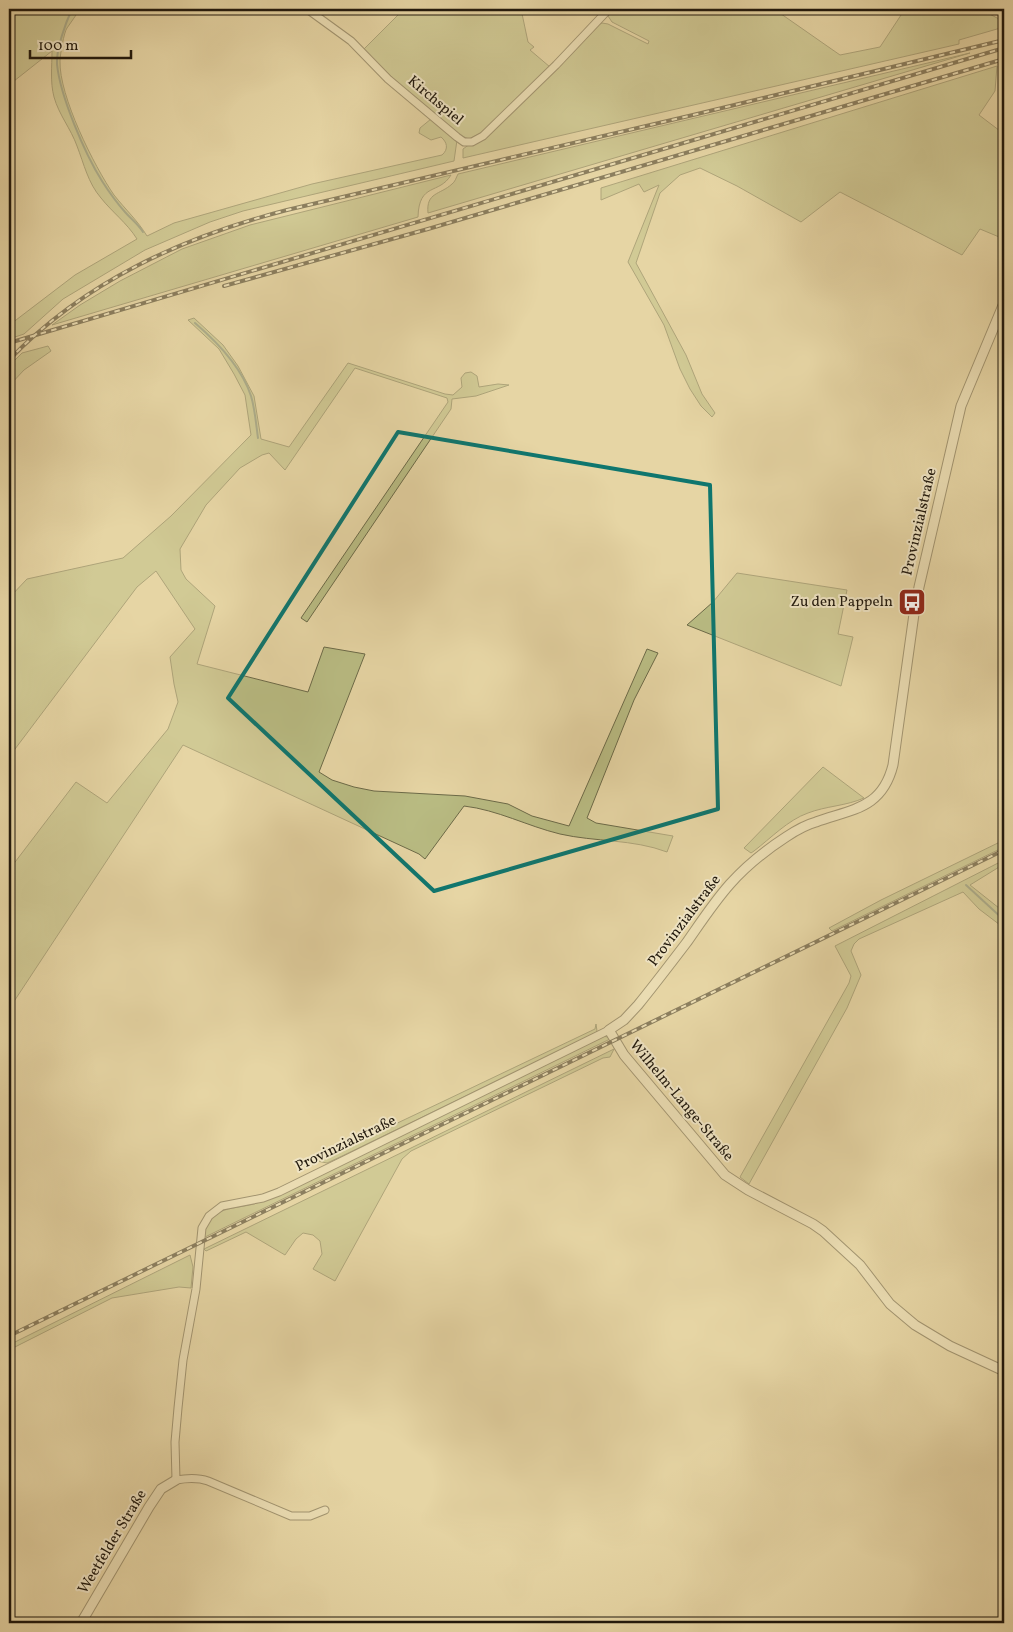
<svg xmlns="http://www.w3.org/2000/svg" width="1013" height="1632" font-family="Vollkorn,serif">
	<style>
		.green { fill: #b9bc83; stroke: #6c6a48 }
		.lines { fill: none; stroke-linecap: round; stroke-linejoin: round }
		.stream { stroke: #677968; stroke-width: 2 }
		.minor-casing { stroke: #524732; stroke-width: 9 }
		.tertiary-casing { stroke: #524732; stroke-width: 11 }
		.minor { stroke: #efe4c4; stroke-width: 7 }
		.tertiary { stroke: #efe4c4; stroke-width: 9 }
		.rail-casing { stroke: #20180c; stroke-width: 4 }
		.rail { stroke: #efe4c4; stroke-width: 2; stroke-dasharray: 5.5; stroke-linecap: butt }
		.marked { fill: none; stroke: #0f766e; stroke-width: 4; stroke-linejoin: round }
		.labels { text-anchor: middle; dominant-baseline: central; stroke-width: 4; stroke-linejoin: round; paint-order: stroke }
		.street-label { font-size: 15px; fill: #20180c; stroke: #efe4c4 }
		.poi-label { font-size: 15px; fill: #20180c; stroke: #efe4c4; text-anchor: end }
	</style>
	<rect width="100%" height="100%" fill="#e6d5a4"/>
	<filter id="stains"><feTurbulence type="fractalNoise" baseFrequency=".004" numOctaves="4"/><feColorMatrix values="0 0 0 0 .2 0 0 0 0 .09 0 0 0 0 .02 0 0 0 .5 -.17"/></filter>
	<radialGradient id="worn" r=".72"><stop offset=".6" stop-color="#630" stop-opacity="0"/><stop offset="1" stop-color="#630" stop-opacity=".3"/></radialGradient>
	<g class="green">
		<path d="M9 9H80C76 15 72 21 67 28 64 32 60 55 60 61 59 96 94 166 114 195 125 209 138 221 147 236L174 223 312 184 442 155C449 149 447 142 441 137L431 140 419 133 420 128 431 119 457 140 454 161 243 211 210 222 145 250 63 299 24 334 9 339V326L16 320 75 275 137 239C127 223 112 212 101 198 88 183 84 164 77 146 71 129 59 115 54 97 50 82 52 66 52 51L9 85Z"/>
		<path d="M404 9H521L528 42 534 47 530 50 550 67 481 133 469 139 459 135 426 109 363 50Z"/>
		<path d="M612 9H774L840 55 880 47 905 9H980L999 19H1004V27L959 40V44L463 158V149L470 144 478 143 489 134 598 25 602 23 608 24 648 44 649 41 612 22 608 16Z"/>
		<path d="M970 53 428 213C426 192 440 195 452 184 455 182 456 178 458 174Z"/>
		<path d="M997 66 995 91 979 115 1004 134V239L980 229 962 255 840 192 801 222 737 186 700 168 680 175 660 193 636 263 686 355 702 394 715 413 712 417 701 406 690 389 680 369 664 325 628 262 659 185 644 192 639 184 601 200V188Z"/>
		<path d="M451 175C439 195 419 182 418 217L52 325 80 305 120 281 182 249 250 225Z"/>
		<path d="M194 318 223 345 238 366 254 396 261 439 289 447 348 363 445 394 453 395 462 387 461 378 465 373 471 372 477 376 479 387 498 384 509 385 476 396 452 399 451 409 307 622 301 618 448 402 447 398 355 368 285 470 269 453 262 455 240 468 206 505 180 549 181 570 186 579 215 606 197 664 308 692 324 647 365 654 319 772 332 780 354 787 374 791 465 796 508 804 532 816 569 826 647 649 658 653 634 700 587 818 596 823 673 836 667 852C633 839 595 842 560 834 527 826 498 810 464 806L425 859 419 854 183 745 9 1009V870L76 782 107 803 168 729 178 702 174 684 170 657 195 629 156 571 137 587 9 757V598L27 579 123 558 171 516 251 435 245 395 234 374 219 349 188 320Z"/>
		<path d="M48 346 51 351 24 370 9 386V366L22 353Z"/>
		<path d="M737 573 847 590 838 634 853 637 841 686 687 625 713 602Z"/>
		<path d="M823 767 864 798C846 806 826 806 808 813 788 820 771 838 754 851L751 853 744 848Z"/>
		<path d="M1004 840V847L832 931 829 928 881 900Z"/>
		<path d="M1004 860V864L970 885 1004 912V928L979 909 963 892 859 939 854 944 851 951 861 975 847 1008 749 1184 740 1177 849 983 851 976 835 946Z"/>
		<path d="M596 1024 597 1031 596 1033 342 1156 327 1163 317 1161 444 1101 595 1029Z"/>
		<path d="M602 1036 608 1037 610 1039 203 1238C208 1206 230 1210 254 1204 264 1201 274 1196 284 1192Z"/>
		<path d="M614 1049 610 1057 603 1058 411 1151 402 1159 335 1281 313 1269 322 1254 320 1241 313 1235 303 1233 296 1239 285 1255 246 1232 206 1251 204 1249Z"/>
		<path d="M190 1255 193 1267 191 1288 179 1287 112 1298 9 1350V1345Z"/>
	</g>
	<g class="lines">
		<g class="stream">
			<path d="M72 9C66 22 56 49 57 64 60 96 85 154 102 181 109 192 117 203 125 212 131 219 138 224 143 232"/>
			<path d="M195 323C216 341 242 368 251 396 255 409 256 424 258 438"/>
			<path d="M966 885 1004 920"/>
		</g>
		<g class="minor-casing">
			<g id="minor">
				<path d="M307 9 351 41 388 79 457 137 464 142H472L483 136 556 65 609 9"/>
				<path d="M325 1510 310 1516H291L208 1481C197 1477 187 1478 176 1480L175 1442 178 1408 183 1360 196 1289 202 1228 209 1216 222 1206 263 1198 279 1192 609 1030"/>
			</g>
		</g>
		<g class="tertiary-casing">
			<g id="tertiary">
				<path d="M1004 303 961 406 919 587 914 614 893 765C882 809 852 809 816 822 805 825 795 831 786 837 766 850 746 866 730 884 714 902 701 922 687 942 671 963 655 984 638 1005L624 1020 609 1030 624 1055 725 1175 748 1190 813 1224 823 1231 860 1265 890 1304 915 1325 950 1346 1004 1371"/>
				<path d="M81 1623 149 1507 161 1489 176 1480"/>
			</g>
		</g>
		<use href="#minor" class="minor"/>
		<use href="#tertiary" class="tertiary"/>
		<g class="rail-casing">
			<g id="rail">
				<path d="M224 286 428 229 1004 59"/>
				<path d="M9 343 1004 48"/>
				<path d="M9 360C85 281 183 237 287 210L693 115 1004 40"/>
				<path d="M9 1336 1004 850"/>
			</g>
		</g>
		<use href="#rail" class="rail"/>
	</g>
	<path d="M0 0H1013V1632H0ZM398 432 710 485 718 809 434 891 228 698Z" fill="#e6d5a4" fill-opacity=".55" fill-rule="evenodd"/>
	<path class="marked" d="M398 432 710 485 718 809 434 891 228 698Z"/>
	<defs>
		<g id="bus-square" transform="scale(1.4375)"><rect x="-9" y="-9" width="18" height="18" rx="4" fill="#8f2418" stroke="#efe4c4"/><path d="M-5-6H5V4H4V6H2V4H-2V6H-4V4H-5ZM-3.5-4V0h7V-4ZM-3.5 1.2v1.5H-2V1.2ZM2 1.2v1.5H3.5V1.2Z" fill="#fff"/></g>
	</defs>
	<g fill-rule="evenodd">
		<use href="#bus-square" x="912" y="602"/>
	</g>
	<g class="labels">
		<g class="street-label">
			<text transform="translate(435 101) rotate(40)">Kirchspiel</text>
			<text transform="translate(920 522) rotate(-77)">Provinzialstraße</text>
			<text transform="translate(685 921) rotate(-53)">Provinzialstraße</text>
			<text transform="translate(681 1101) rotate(50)">Wilhelm-Lange-Straße</text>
			<text transform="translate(346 1144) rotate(-26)">Provinzialstraße</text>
			<text transform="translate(113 1542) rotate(-59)">Weetfelder Straße</text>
		</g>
		<g class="poi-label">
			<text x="893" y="602">Zu den Pappeln</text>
		</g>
	</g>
	<rect width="1013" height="1632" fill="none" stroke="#e6d5a4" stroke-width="30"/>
	<rect x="10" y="10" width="993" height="1612" fill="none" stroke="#20180c" stroke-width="2.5"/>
	<rect x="15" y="15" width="983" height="1602" fill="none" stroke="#20180c"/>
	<path d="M30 50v8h101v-8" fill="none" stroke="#20180c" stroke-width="2.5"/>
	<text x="38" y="50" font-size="15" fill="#20180c" stroke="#efe4c4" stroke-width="4" paint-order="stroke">100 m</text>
	<rect width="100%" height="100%" filter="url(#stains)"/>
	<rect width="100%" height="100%" fill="url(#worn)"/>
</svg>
